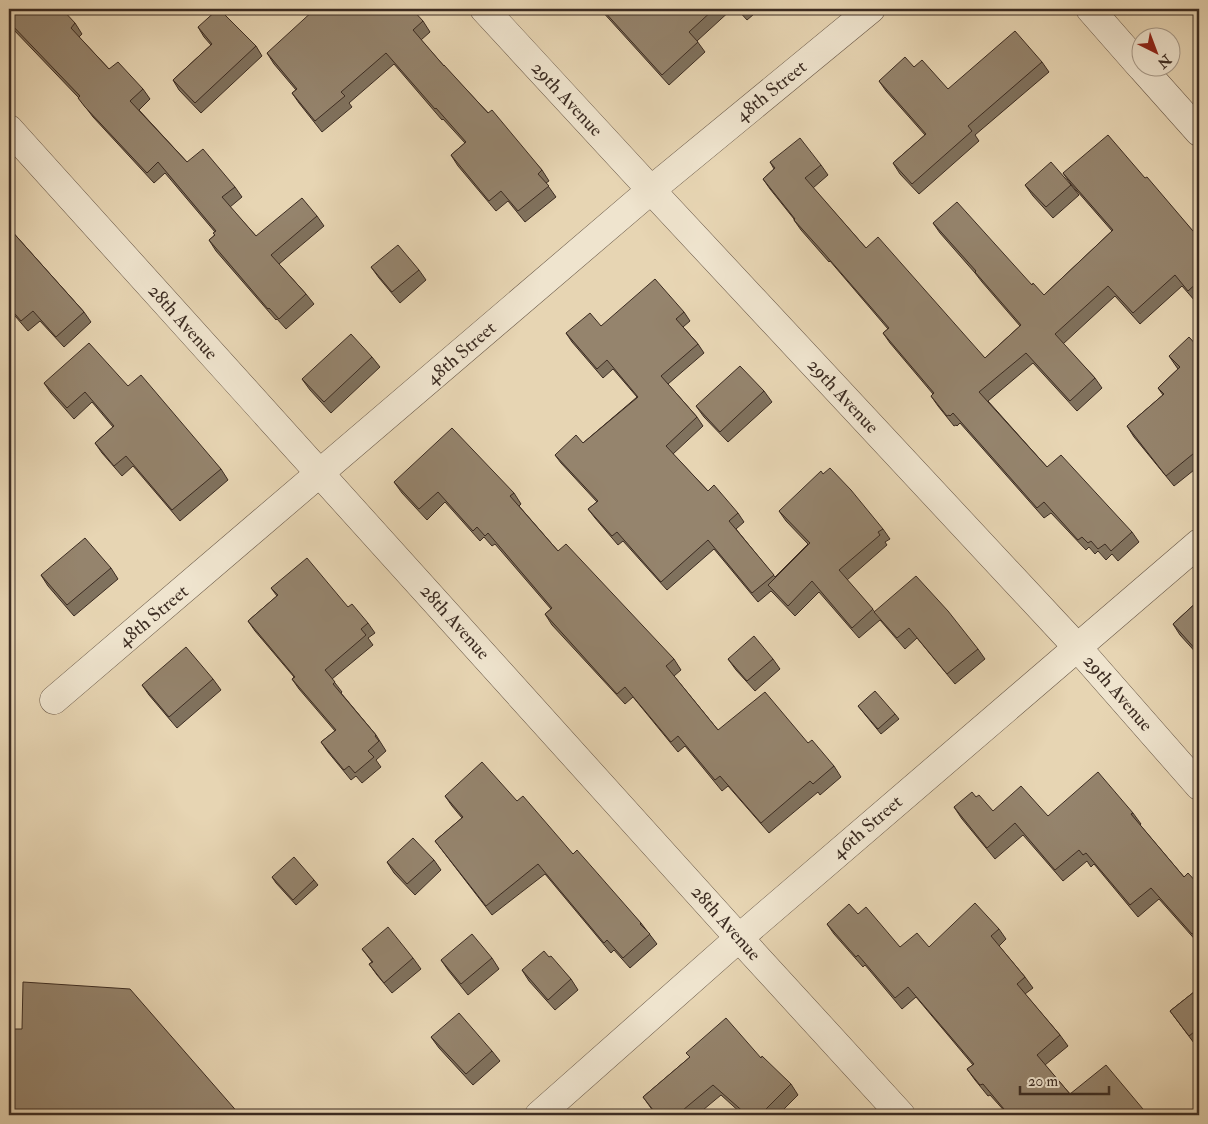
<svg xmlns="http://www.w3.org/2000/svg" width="1208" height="1124" font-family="'IM FELL Double Pica',serif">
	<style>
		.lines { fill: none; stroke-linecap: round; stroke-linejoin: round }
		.minor-casing { stroke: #675646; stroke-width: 29 }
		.minor { stroke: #efe4ce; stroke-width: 28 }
		.wall { fill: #80725e; stroke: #3c2c22 }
		.building { fill: #95846d; stroke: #3c2c22 }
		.labels { text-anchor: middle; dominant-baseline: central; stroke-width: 4; stroke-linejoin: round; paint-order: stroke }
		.street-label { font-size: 19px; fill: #3c2c22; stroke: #efe4ce }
	</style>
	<rect width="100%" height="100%" fill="#e7d5b3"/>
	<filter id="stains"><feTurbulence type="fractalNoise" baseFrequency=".004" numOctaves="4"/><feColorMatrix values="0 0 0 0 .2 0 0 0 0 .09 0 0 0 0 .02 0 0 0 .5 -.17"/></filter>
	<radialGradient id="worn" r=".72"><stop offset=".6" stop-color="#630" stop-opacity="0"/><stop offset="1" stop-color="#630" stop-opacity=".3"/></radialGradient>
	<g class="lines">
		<g class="minor-casing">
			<g id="minor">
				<path d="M484 9 651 190 1077 647 1199 786"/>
				<path d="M1090 9 1140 66"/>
				<path d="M1142 68 1199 132"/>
				<path d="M9 129 739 938 901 1115"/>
				<path d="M54 700 651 190 871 9"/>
				<path d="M539 1115 739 938 1199 543"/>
			</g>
		</g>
		<use href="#minor" class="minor"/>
	</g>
	<g class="wall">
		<path d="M9 9 75 23 82 34 79 37 109 69 143 89 150 99 139 110 187 162 235 187 242 197 230 207 256 236 317 216 324 226 279 264 306 294 314 304 286 329 277 319 276 320 216 251 209 240 214 236 215 232 165 173 154 183 93 117 78 97 12 28 9 31Z"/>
		<path d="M600 9H732L697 41 705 52 669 85Z"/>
		<path d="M737 9H760L747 20Z"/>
		<path d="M397 11 423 21 430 32 421 40 444 66 542 170 549 181 546 183 556 197 525 222 508 201 496 211 458 166 451 155 465 143 443 119 442 120 394 64 349 103 352 107 322 132 299 103 292 93 296 90 274 64 267 53Z"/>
		<path d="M198 27 256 46 262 56 201 113 179 90 173 80 211 45 204 37Z"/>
		<path d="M1042 62 1049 72 975 135 979 141 919 194 900 174 893 163 925 135 886 91 879 81 914 67 948 89Z"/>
		<path d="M770 162 821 165 828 175 813 188 866 248 985 358 1020 326 982 282 975 273 940 233 933 223 1032 285 1044 295 1112 231 1070 183 1063 173 1145 178 1199 238V298L1195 301 1182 286 1140 324 1115 296 1063 344 1095 378 1102 388 1077 411 1033 363 988 401 1047 467 1132 532 1139 542 1118 561 1112 554 1106 560 1098 551 1095 554 1089 547 1086 550 1051 513 1044 518 960 423 957 426 956 425 954 426 938 406 931 396 933 394 890 343 883 333 888 329 830 261 829 262 801 230 794 220V219L770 189 763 179 774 169Z"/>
		<path d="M1025 185H1071L1079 195 1053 218 1033 196Z"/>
		<path d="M9 228 84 312 91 322 64 347 40 321 28 331 9 309Z"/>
		<path d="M371 267 419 270 426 280 400 303 379 278Z"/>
		<path d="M684 312 690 321 683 327 698 344 704 353 668 384 697 417 703 426 673 454 708 491 738 513 744 522 736 529 775 577 808 544 786 521 779 511 883 529 890 539 885 542 887 545 847 580 875 612 978 649 985 659 955 684 917 638 905 649 880 620 859 638 819 592 795 616 775 595 771 591 758 602 714 549 667 590 623 541 618 545 595 518 588 509 597 502 561 463 555 455 583 443 637 397 613 369 603 378 572 342 566 333 601 326Z"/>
		<path d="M1199 348V466L1174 486 1134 437 1127 426 1163 395 1158 388 1178 369 1169 356Z"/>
		<path d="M372 357 380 367 331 413 310 390 302 379Z"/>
		<path d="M44 383 128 386 221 469 228 480 180 521 133 466 122 476 102 453 95 443 113 427 92 402 74 419 51 393Z"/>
		<path d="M764 391 772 402 728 442 704 417 696 406Z"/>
		<path d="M394 482 514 493 521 504 519 506 558 551 674 659 681 670 674 676 718 730 808 743 834 766 841 777 820 795 818 792 769 833 728 786 722 791 685 746 678 752 633 697 625 704 552 625 545 614 551 609 495 544 492 546 484 537 480 541 445 502 427 520 402 493Z"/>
		<path d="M111 568 118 579 74 616 48 586 41 575Z"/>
		<path d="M271 588 348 607 368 623 375 633 368 638 373 645 332 679 342 692 341 693 376 735 386 751 376 760 381 767 362 783 356 776 351 780 328 752 321 742 335 731 299 689 292 679 294 677 255 631 248 621 277 596Z"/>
		<path d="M1199 600V656L1180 635 1173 624Z"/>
		<path d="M728 659H773L780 669 755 691 736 670Z"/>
		<path d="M213 679 221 690 177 728 149 695 142 685Z"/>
		<path d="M858 706 895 714 899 719 881 734Z"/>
		<path d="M445 796 517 801 573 854 641 923 657 944 630 968 614 950 611 953 545 874 492 915 435 841 462 818 452 806Z"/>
		<path d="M976 797 993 811 1048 816 1133 813 1141 824 1140 825 1184 877 1199 885V944L1159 899 1138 917 1094 864 1091 867 1087 861 1063 881 1023 835 995 859 962 819 954 807Z"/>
		<path d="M434 860 441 870 415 895 394 873 387 862Z"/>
		<path d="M272 877 314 880 318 885 296 905 276 883Z"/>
		<path d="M858 914 900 947H929L999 929 1006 939 999 946 1025 977 1033 988 1025 994 1060 1035 1068 1046 1045 1065 1070 1094 1148 1115H1008L990 1095 988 1096 975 1080 967 1069 973 1065 916 997 902 1009 865 965 863 967 834 934 827 924Z"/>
		<path d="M362 949 413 958 421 969 392 993 377 975 369 964 372 962Z"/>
		<path d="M549 957 571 979 578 990 555 1010 529 981 522 970Z"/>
		<path d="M492 958 499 969 468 995 448 970 441 960Z"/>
		<path d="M1199 988V1045L1197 1047 1170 1011Z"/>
		<path d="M431 1037 492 1051 500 1061 473 1085 439 1048Z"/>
		<path d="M686 1053 761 1058 791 1084 798 1095 778 1115H743L721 1095 697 1115H656L643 1097 690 1057Z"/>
	</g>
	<g class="building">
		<path d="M9 9H62L75 23 71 28 109 69 118 62 143 89 130 101 187 162 203 149 235 187 222 197 256 236 302 198 317 216 271 255 306 294 279 319 269 308 268 309 209 240 215 235 213 233 216 231 158 162 147 173 85 107 78 98 80 96 9 22Z"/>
		<path d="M218 9H219L256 46 195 103 173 80 212 44 198 27Z"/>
		<path d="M315 9H395L397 11 400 9H412L423 21 413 30 444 66V65L488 113 492 110 542 170 538 174 549 186 518 211 501 191 489 201 451 155 466 142 436 108 435 109 386 53 341 92 345 96 315 121 292 93 297 89 267 53Z"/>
		<path d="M602 9H714L689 32 698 42 662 75Z"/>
		<path d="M1015 31 1042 62 968 126 972 131 912 184 893 163 926 134 879 81 905 57 914 67 922 60 948 89Z"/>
		<path d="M1108 135 1145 178 1147 177 1199 238V281L1188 291 1175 275 1133 313 1108 286 1055 334 1095 378 1070 401 1026 353 979 392 1047 467 1061 455 1132 532 1111 551 1105 544 1098 549 1091 541 1088 543 1082 537 1078 540 1044 502 1037 508 953 413 950 416 949 415 947 416 931 396 934 393 883 333 889 328 822 251 794 220 795 219 763 179 775 168 770 162 800 138 821 165 805 178 866 248 878 237 985 358 1021 325 975 272 976 271 933 223 957 202 1032 285 1033 283 1044 295 1113 230 1063 173Z"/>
		<path d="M1051 162 1071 185 1046 207 1025 185Z"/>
		<path d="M9 228 84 312 56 337 33 311 21 321 9 307Z"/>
		<path d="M398 245 419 270 392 292 371 267Z"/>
		<path d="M655 279 684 312 676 319 698 344 661 376 697 417 666 446 708 491 714 485 738 513 729 521 774 575 752 593 708 540 661 582 617 532 612 536 588 509 598 501 555 455 576 435 583 443 638 397 607 360 597 369 566 333 590 313 601 326Z"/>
		<path d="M351 334 372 357 324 402 302 379Z"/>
		<path d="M1189 337 1199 348V449L1166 476 1127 426 1164 394 1158 388 1180 367 1169 356Z"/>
		<path d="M89 343 128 386 141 375 221 469 172 510 126 456 114 466 95 443 114 426 85 392 67 408 44 383Z"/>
		<path d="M740 366 764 391 720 432 696 406Z"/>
		<path d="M452 428 514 493 510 496 558 551 566 544 674 659 666 666 718 730 765 692 808 743 812 740 834 766 813 784 810 781 761 823 720 776 715 780 678 736 671 742 625 687 617 694 545 614 552 608 488 533 485 536 477 527 473 531 438 492 419 509 394 482Z"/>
		<path d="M830 468 851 490 883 529 878 532 880 535 839 570 873 609 852 628 812 581 788 606 768 585 810 543 779 511 821 471 823 474Z"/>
		<path d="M85 538 111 568 67 605 41 575Z"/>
		<path d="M307 558 348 607 352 604 368 623 361 629 366 635 325 670 335 682 333 684 376 735 375 736 379 741 368 751 374 757 355 773 349 766 344 770 321 742 336 730 292 679 295 677 248 621 278 595 271 588Z"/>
		<path d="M916 576 948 611 978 649 947 674 909 628 897 638 874 612Z"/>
		<path d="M1199 600V649L1197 651 1173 624Z"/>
		<path d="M754 636 773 659 747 681 728 659Z"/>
		<path d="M186 647 213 679 169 717 142 685Z"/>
		<path d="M875 691 895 714 878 729 858 706Z"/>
		<path d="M482 762 517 801 523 796 573 854 577 850 641 923 640 924 650 934 623 958 607 940 604 943 538 864 486 906 435 841 463 817 445 796Z"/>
		<path d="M1098 772 1133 813 1131 814 1184 877 1188 873 1199 885V939L1194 933 1192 934 1151 888 1130 905 1086 853 1083 855 1079 850 1055 870 1015 823 987 848 954 807 972 792 976 797 979 795 993 811 1021 786 1048 816Z"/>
		<path d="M413 838 434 860 407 884 387 862Z"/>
		<path d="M294 857 314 880 293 900 272 877Z"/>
		<path d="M975 903 999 929 991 936 1025 977 1017 984 1060 1035 1037 1055 1070 1094 1106 1065 1148 1115H1009L983 1084 980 1085 967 1069 974 1064 908 987 895 998 858 955 856 957 827 924 849 904 858 914 866 907 900 947 917 933 929 947Z"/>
		<path d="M388 927 413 958 384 983 369 964 373 962 362 949Z"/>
		<path d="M472 934 492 958 461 984 441 960Z"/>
		<path d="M544 951 549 957 551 956 571 979 548 1000 522 970Z"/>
		<path d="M23 982 130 989 240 1115H9V1029H22Z"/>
		<path d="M1199 988V1038L1194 1032 1189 1036 1170 1011Z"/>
		<path d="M459 1013 492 1051 466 1074 431 1037Z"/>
		<path d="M726 1018 761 1058 762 1056 791 1084 760 1115H747L713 1085 677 1115H657L643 1097 690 1057 686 1053Z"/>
		<path d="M827 1110 831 1115H821Z"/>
	</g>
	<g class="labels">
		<g class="street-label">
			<text transform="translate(771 91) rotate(-39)">48th Street</text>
			<text transform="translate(567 99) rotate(47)">29th Avenue</text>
			<text transform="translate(183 322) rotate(48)">28th Avenue</text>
			<text transform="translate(461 353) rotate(-41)">48th Street</text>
			<text transform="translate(843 396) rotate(47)">29th Avenue</text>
			<text transform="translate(153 616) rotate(-40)">48th Street</text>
			<text transform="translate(455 622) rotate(48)">28th Avenue</text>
			<text transform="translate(1118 693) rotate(49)">29th Avenue</text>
			<text transform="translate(867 827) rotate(-41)">46th Street</text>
			<text transform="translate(726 923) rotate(48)">28th Avenue</text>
		</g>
	</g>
	<rect width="1208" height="1124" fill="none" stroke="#e7d5b3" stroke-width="30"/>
	<rect x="10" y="10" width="1188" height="1104" fill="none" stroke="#3c2c22" stroke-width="2.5"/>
	<rect x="15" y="15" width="1178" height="1094" fill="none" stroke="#3c2c22"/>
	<g transform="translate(1156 52) rotate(138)"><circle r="24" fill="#efe4ce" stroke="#a79a89"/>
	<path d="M0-4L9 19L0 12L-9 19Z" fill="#8f2418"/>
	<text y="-8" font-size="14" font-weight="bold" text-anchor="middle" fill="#3c2c22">N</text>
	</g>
	<path d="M1020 1086v8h89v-8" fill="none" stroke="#3c2c22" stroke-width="2.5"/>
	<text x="1028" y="1086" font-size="15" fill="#3c2c22" stroke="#efe4ce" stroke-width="4" paint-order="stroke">20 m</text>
	<rect width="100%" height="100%" filter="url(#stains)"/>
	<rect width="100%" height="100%" fill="url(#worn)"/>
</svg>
